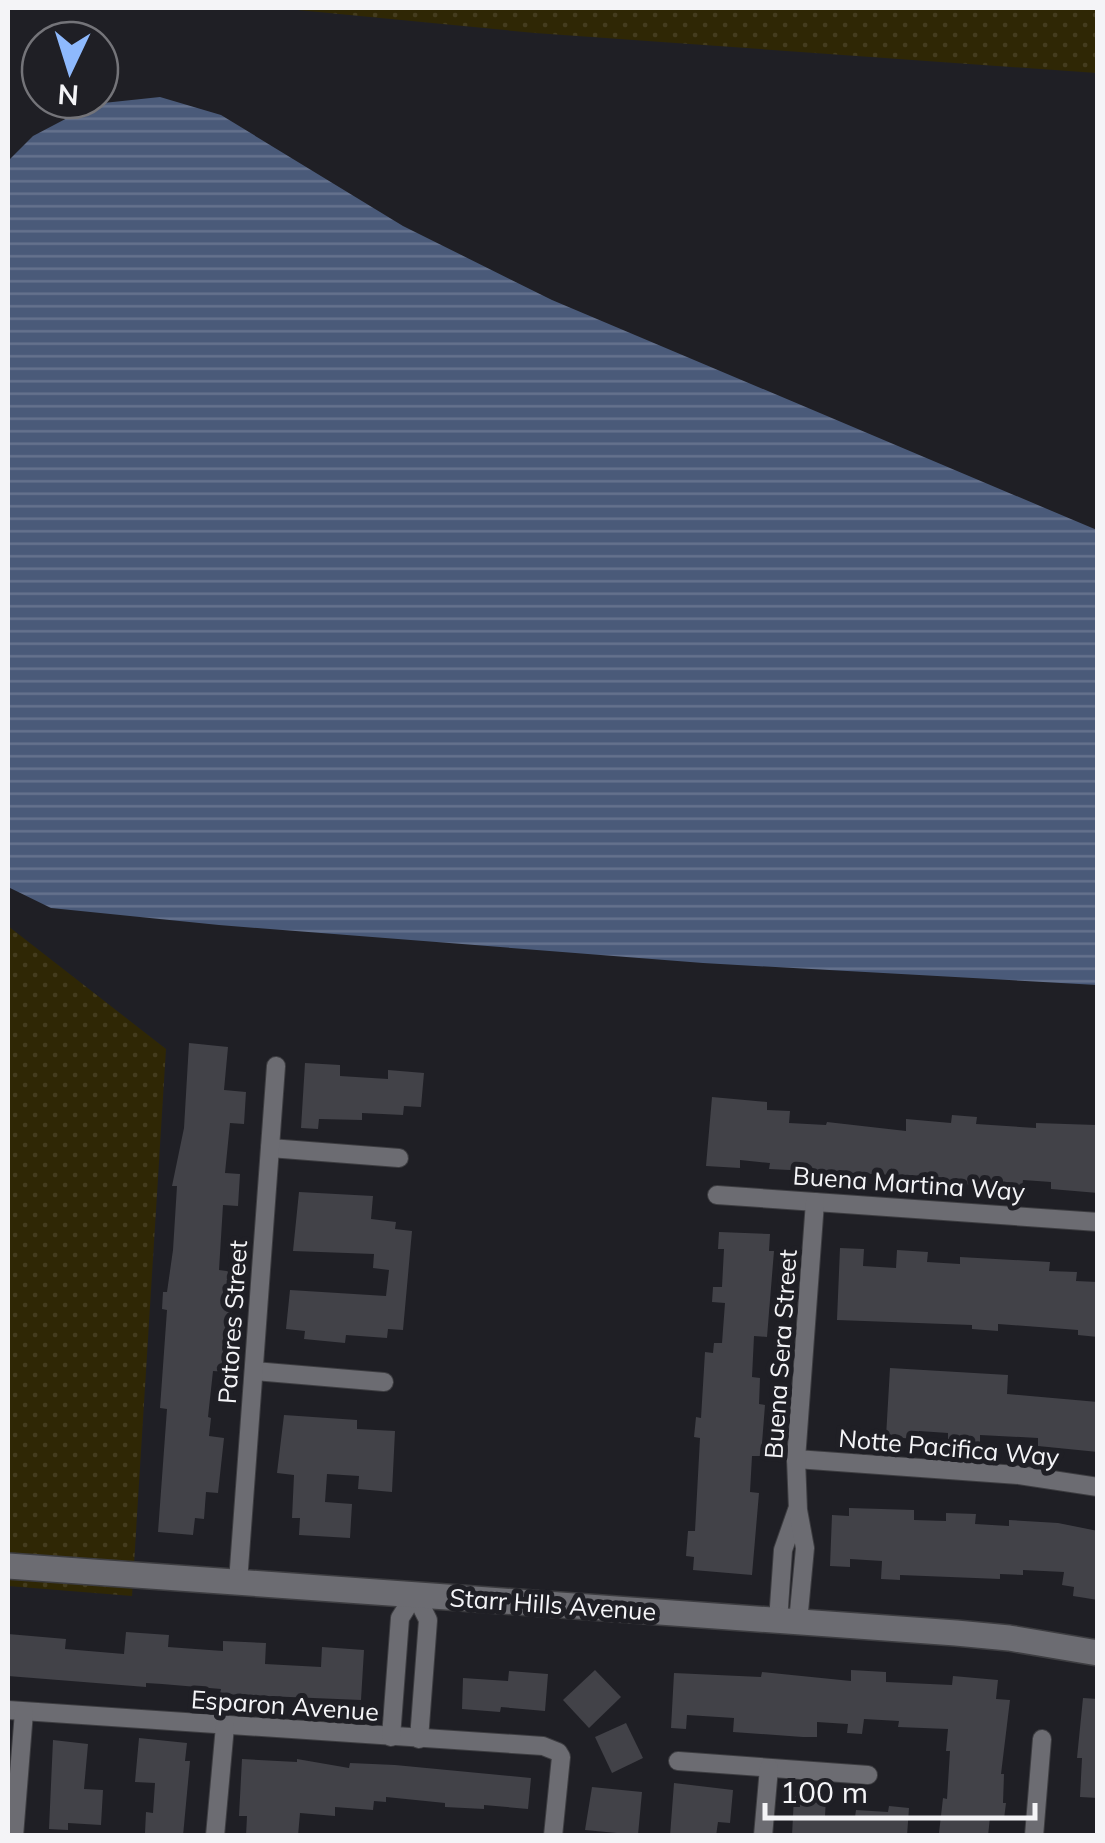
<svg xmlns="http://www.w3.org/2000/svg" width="1105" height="1843" font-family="Mulish,sans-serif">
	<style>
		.sand { fill: url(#sand-dots) }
		.water { fill: url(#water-rules) }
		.building { fill: #424248 }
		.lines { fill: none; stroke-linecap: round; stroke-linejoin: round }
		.street-casing { stroke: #3d3d41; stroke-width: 20 }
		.secondary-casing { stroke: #3d3d41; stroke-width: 28 }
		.street { stroke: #6c6c72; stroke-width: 18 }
		.secondary { stroke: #6c6c72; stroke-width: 25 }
		.labels { text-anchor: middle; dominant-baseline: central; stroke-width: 10; stroke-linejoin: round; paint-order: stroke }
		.street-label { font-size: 25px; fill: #f4f4f7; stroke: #1f1f25 }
	</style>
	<defs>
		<pattern id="sand-dots" width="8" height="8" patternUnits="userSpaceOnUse" patternTransform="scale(2.5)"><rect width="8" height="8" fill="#2f2705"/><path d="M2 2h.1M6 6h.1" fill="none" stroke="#443c1e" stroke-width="1.8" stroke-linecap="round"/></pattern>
		<pattern id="water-rules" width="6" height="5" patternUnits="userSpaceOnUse" patternTransform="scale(2.5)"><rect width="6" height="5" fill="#4a5a79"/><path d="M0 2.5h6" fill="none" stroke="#65728d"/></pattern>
	</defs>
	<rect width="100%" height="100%" fill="#1f1f25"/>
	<g class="sand">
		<path d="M277 8H1097V73L535 33Z"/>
		<path d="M8 926 166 1049 132 1596 8 1586Z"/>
	</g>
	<path class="water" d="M160 97 221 115 403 226 552 300 1097 530V985L703 963 219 925 51 908 8 887V161L33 136 94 104Z"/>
	<g class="building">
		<path d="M189 1043 228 1047 224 1090 246 1092 244 1124 230 1123 225 1173 240 1174 238 1206 223 1205 219 1270 234 1272 228 1372 213 1371 208 1417 211 1418 209 1436 224 1438 218 1493 206 1492 204 1519 195 1518 193 1535 158 1532 167 1409 160 1408 167 1310 162 1309 163 1292H167L173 1250 177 1186H172L184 1128Z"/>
		<path d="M305 1063 340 1065V1076L388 1079V1070L424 1073 421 1107 404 1106 403 1115 362 1113V1120L319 1119 318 1129 301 1128Z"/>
		<path d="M712 1097 767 1102V1110L790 1111 789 1123 826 1125 827 1122 906 1131V1119L951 1123 952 1115 977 1117 976 1124 1036 1128V1123L1096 1125 1098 1193 1051 1189V1182L1023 1180 1022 1188 991 1186 932 1182 933 1177 769 1169 770 1163 740 1160V1168L706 1166Z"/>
		<path d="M299 1192 373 1196 371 1219 396 1222 395 1229 412 1231 403 1330 388 1329 387 1338 346 1335 345 1343 304 1339 305 1331 286 1329 290 1290 386 1296 389 1270 373 1268 374 1254 293 1251Z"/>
		<path d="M719 1232 770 1234 769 1251H774L767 1337 754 1336 752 1377 760 1378 759 1404 765 1405 761 1456H752L750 1492 759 1493 752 1575 693 1570 694 1557 686 1556 688 1531H695L700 1438 694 1437 696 1417 701 1418 705 1352 713 1353 714 1343H722L725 1303 712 1302 713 1287H722L724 1249H718Z"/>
		<path d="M840 1248 864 1249 863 1266 896 1268 897 1250 928 1252 927 1262 960 1264V1257L1050 1262 1049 1271 1077 1272 1076 1281 1098 1282V1337L1078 1335V1330L998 1324V1331L972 1329V1325L837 1320Z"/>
		<path d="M890 1368 1008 1375 1007 1394 1098 1402V1452L1038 1446V1438L980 1435V1443L948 1441V1433L919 1431V1439L886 1437Z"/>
		<path d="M284 1415 357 1420V1429L395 1431 392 1492 358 1489 359 1476 327 1474 325 1502 352 1504 350 1538 299 1535 300 1518H292L294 1475 277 1473Z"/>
		<path d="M849 1508 914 1510V1520L946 1521V1513L976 1514 975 1524 1009 1526V1520L1058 1523 1098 1531V1600L1073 1596 1074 1587 1062 1585 1064 1572 1023 1570V1575L1000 1574V1579L900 1575V1580L881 1579 882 1561 850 1559V1567L830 1566 832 1515 849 1516Z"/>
		<path d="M126 1632 169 1635 168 1647 223 1651V1641L266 1643 265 1664 321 1667 322 1647 364 1650 361 1700 220 1694 221 1689 162 1684 146 1683V1687L8 1676V1634L66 1639 65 1649 124 1654Z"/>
		<path d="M595 1670 621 1697 589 1728 563 1700Z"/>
		<path d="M851 1670 886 1672V1682L952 1685 953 1676 998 1680 996 1699 1010 1700 1001 1774H1004L1003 1803H1006L1004 1819 990 1817 988 1836 939 1833 943 1798 947 1799 950 1751H946L948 1729 898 1727 899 1721 864 1719 862 1734 847 1733 848 1724 817 1722V1737H803L733 1732 734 1718 687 1715 686 1729 671 1728 674 1673 761 1677 762 1672 851 1681Z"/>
		<path d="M509 1671 548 1674 545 1711 501 1707 500 1712 462 1709 463 1678 508 1681Z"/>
		<path d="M1083 1698 1098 1699V1798L1080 1797 1082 1758H1077Z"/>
		<path d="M626 1723 643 1758 612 1773 595 1737Z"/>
		<path d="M139 1738 187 1743 185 1761H190L183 1836 145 1833 146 1812 153 1813 155 1783 135 1782Z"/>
		<path d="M53 1740 88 1744 84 1789 103 1790 101 1825 68 1823V1830L49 1829Z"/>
		<path d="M242 1759 297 1762V1759L349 1768 350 1763 395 1765 531 1778 528 1809 484 1805V1809L445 1807V1803L386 1797V1802L374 1801 373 1810 335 1807V1816L300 1813 298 1836H246L247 1816H239Z"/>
		<path d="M674 1783 733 1790 730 1823 718 1822 716 1836H670Z"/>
		<path d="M592 1787 642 1792 638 1835 585 1830Z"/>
		<path d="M794 1796 826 1798 825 1816 855 1817 856 1810 888 1812 889 1806 909 1808 907 1836H792Z"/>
	</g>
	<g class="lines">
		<g class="street-casing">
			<g id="street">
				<path d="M270 1148 399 1158"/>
				<path d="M717 1195 1098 1222"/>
				<path d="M254 1371 384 1382"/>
				<path d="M796 1459 1019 1475 1098 1487"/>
				<path d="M238 1582 276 1066"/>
				<path d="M415 1594 428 1620 419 1739"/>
				<path d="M778 1621 783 1550 797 1510"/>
				<path d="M798 1622 805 1548 798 1510 796 1459 815 1202"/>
				<path d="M8 1710 543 1746 558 1752 561 1757 553 1836"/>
				<path d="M391 1737 400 1618 415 1594"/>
				<path d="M678 1761 868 1775"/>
				<path d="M14 1836 24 1712"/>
				<path d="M215 1836 225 1726"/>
				<path d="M763 1836 769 1768"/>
				<path d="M1034 1836 1042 1739"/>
			</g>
		</g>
		<g class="secondary-casing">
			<path id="secondary" d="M8 1566 956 1633 1009 1638 1098 1653"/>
		</g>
		<use href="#street" class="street"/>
		<use href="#secondary" class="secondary"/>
	</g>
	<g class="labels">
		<g class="street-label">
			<text transform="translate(909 1183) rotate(4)">Buena Martina Way</text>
			<text transform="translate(232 1322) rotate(-86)">Patores Street</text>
			<text transform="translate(780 1354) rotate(-86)">Buena Sera Street</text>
			<text transform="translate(949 1447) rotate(5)">Notte Pacifica Way</text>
			<text transform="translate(553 1604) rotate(4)">Starr Hills Avenue</text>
			<text transform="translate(285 1705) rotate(4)">Esparon Avenue</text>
		</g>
	</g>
	<rect width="1105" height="1843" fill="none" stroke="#f4f4f7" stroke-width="20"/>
	<g transform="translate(70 70) rotate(184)"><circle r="48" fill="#1f1f25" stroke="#747479" stroke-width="2.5"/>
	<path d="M0-8L18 38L0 25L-18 38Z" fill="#8eb9fd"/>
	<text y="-15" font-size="28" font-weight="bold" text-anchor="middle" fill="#f4f4f7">N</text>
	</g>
	<path d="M765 1803v15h270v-15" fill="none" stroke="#f4f4f7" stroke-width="5"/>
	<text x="780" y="1803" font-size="30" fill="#f4f4f7" stroke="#1f1f25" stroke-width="8" paint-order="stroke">100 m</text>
</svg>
